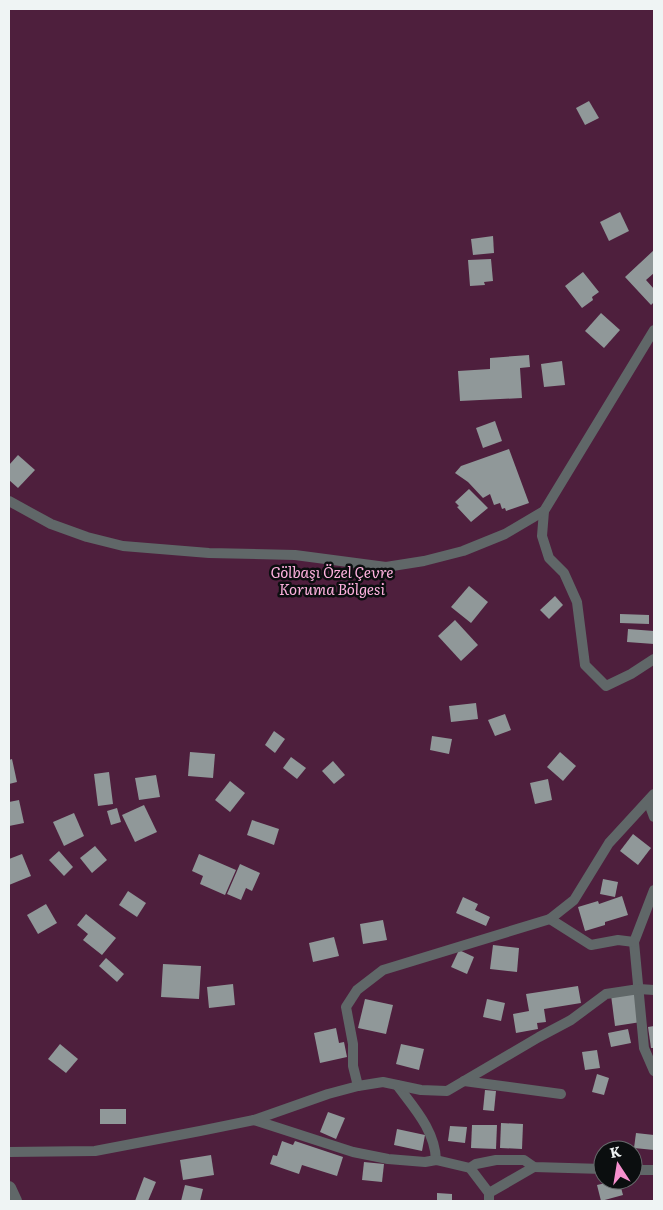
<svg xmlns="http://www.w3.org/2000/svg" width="663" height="1210" font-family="Literata,serif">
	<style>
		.green { fill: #4e1f3d; fill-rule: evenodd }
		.building { fill: #909899 }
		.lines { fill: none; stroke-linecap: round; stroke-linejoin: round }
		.street { stroke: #606768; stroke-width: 10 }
		.secondary { stroke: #606768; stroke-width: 14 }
		.labels { text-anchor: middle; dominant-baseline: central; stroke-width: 5; stroke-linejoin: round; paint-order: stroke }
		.park-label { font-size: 15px; font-style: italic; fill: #ffb2df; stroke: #0b0e0f }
	</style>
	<rect width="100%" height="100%" fill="#1f2627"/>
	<path class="green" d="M9 9H654V1201H9ZM603 1150H633V1180H603Z"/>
	<g class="building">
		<path d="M589 101 599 118 585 125 576 108Z"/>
		<path d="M620 212 629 231 609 241 600 222Z"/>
		<path d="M493 236 494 253 473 255 471 239Z"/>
		<path d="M654 250V273L646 280 654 289V302L651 305 625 277Z"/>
		<path d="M491 259 493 281 484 282 485 285 470 286 468 260Z"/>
		<path d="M583 272 599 292 592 297 593 300 582 308 565 286Z"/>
		<path d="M601 313 620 330 604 348 585 331Z"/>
		<path d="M529 355 530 367 520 368 522 398 460 401 458 371 490 369V358Z"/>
		<path d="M562 361 565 385 544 387 541 364Z"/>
		<path d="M495 421 502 441 483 448 476 428Z"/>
		<path d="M509 449 529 503 506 511 505 508 502 509 500 503 494 505 490 494 483 498 468 482 455 473 461 466Z"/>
		<path d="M18 455 35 470 18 488 9 480V465Z"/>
		<path d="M469 489 488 508 471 522 457 507 459 506 455 502Z"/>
		<path d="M469 586 488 602 471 623 451 607Z"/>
		<path d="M555 596 563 605 549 619 540 610Z"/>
		<path d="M620 614 649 615V624L620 623Z"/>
		<path d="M455 620 478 645 461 661 438 636Z"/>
		<path d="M628 629 654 631V644L627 642Z"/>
		<path d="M476 703 478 719 451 722 449 706Z"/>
		<path d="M505 714 511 730 495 736 488 720Z"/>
		<path d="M274 731 285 739 275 753 265 745Z"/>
		<path d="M432 736 452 739 449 754 430 750Z"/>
		<path d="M190 752 215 754 213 778 188 776Z"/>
		<path d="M560 752 576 766 563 781 547 767Z"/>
		<path d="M291 757 306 768 297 779 283 768Z"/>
		<path d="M12 759 17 782 9 784V760Z"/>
		<path d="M333 761 345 775 334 784 322 771Z"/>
		<path d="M109 772 113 804 98 806 94 774Z"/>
		<path d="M156 775 160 797 139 800 135 778Z"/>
		<path d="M548 779 552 800 535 804 530 783Z"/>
		<path d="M230 781 245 793 230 812 215 800Z"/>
		<path d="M19 800 24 823 9 826V802Z"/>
		<path d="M144 805 157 832 135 842 122 815Z"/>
		<path d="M117 808 121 822 111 825 107 811Z"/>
		<path d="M74 813 84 836 64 846 53 822Z"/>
		<path d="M252 820 279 829 274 845 247 835Z"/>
		<path d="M633 834 651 848 638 865 620 851Z"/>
		<path d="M95 846 107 860 92 873 80 858Z"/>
		<path d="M59 851 73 867 64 876 49 860Z"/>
		<path d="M22 854 31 876 9 885V859Z"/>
		<path d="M199 854 236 870 225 895 200 884 203 876 192 871Z"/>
		<path d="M240 864 260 873 252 891 246 888 241 900 227 894Z"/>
		<path d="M603 879 618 882 615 897 600 894Z"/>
		<path d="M128 891 146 903 137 917 119 905Z"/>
		<path d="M622 896 628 915 605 922V925L585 931 578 907 598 901 599 904Z"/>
		<path d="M463 897 478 904 475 910 490 917 486 926 456 913Z"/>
		<path d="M46 904 57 923 38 934 27 915Z"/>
		<path d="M86 914 116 938 102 955 83 940 88 934 77 925Z"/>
		<path d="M383 920 387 940 363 944 360 924Z"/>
		<path d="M334 937 339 956 313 962 309 943Z"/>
		<path d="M493 945 519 948 517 972 490 969Z"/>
		<path d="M459 950 474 957 467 974 451 967Z"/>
		<path d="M106 958 124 974 117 982 99 966Z"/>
		<path d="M163 964 201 966 199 999 161 997Z"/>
		<path d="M233 984 235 1005 209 1008 207 987Z"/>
		<path d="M578 986 581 1003 544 1009 546 1022 537 1023 538 1029 516 1033 513 1014 529 1011 526 994Z"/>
		<path d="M637 992 641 1022 615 1026 611 995Z"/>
		<path d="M365 999 393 1005 386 1034 358 1028Z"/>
		<path d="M487 999 505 1003 501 1021 483 1017Z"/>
		<path d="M654 1026V1048H651L648 1027Z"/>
		<path d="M336 1028 339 1043 344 1042 347 1057 320 1063 314 1033Z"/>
		<path d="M628 1029 631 1043 611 1047 608 1033Z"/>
		<path d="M60 1044 78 1059 66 1073 48 1059Z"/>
		<path d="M401 1044 424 1049 419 1070 396 1064Z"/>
		<path d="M597 1050 600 1068 585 1070 582 1052Z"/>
		<path d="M597 1074 609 1078 604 1095 592 1092Z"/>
		<path d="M485 1090 496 1091 494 1111 483 1110Z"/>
		<rect x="100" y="1109" width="26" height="15"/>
		<path d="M328 1112 345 1118 336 1139 320 1132Z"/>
		<path d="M501 1123 523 1124 522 1149 500 1148Z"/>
		<path d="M472 1125H497L496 1149 471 1148Z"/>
		<path d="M450 1126 467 1127 465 1143 448 1141Z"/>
		<path d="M397 1129 425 1135 422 1151 394 1145Z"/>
		<path d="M636 1133 654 1135V1150L634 1148Z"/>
		<path d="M282 1141 293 1145 295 1141 343 1157 337 1176 302 1165 299 1174 270 1164 273 1155 277 1156Z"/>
		<path d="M211 1155 214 1175 183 1180 180 1160Z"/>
		<path d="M364 1162 384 1164 382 1182 362 1180Z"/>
		<path d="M144 1177 156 1182 148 1201H135Z"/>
		<path d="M619 1180 623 1195 601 1201 597 1185Z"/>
		<path d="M185 1185 203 1189 200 1201H181Z"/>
		<path d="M437 1193 452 1194V1201H437Z"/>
	</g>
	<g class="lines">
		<g class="street">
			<path d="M654 330 544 511 542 536 549 558 564 573 577 602 585 665 606 686 631 674 654 659"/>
			<path d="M9 501 51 524 87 537 123 546 209 553 295 555 386 567 424 561 463 551 505 534 544 511"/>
			<path d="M648 801 654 817"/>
			<path d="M654 890 634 942 644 1048 654 1071"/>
			<path d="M550 919 591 945 618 940 634 942"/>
			<path d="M464 1081 561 1094"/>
			<path d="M397 1085C414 1108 435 1130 436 1160"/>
			<path d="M358 1086 353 1066V1044L346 1007 357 990 383 970 550 919 574 900 609 843 654 794"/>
			<path d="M254 1120 353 1152 388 1159 425 1162 436 1160 470 1168 489 1193V1201"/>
			<path d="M9 1152 95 1151 200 1131 254 1120 328 1094 358 1086 383 1082 421 1090 447 1091 539 1037 571 1020 606 994 639 989 654 990"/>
			<path d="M470 1168 476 1164 496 1160H524L534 1167 603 1169"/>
			<path d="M633 1170H654"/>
			<path d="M489 1193 534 1167"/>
		</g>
		<path class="secondary" d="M9 1188 15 1201"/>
	</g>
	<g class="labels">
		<g class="park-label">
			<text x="332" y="571">Gölbaşı Özel Çevre<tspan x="332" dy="17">Koruma Bölgesi</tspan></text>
		</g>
	</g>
	<rect width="663" height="1210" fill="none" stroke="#eff4f4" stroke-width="20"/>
	<g transform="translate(618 1165) rotate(348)"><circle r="24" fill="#0b0e0f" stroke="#666a6b"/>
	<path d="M0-4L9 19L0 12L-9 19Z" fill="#f790ce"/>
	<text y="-8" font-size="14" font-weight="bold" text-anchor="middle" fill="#eff4f4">K</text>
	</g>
</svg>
